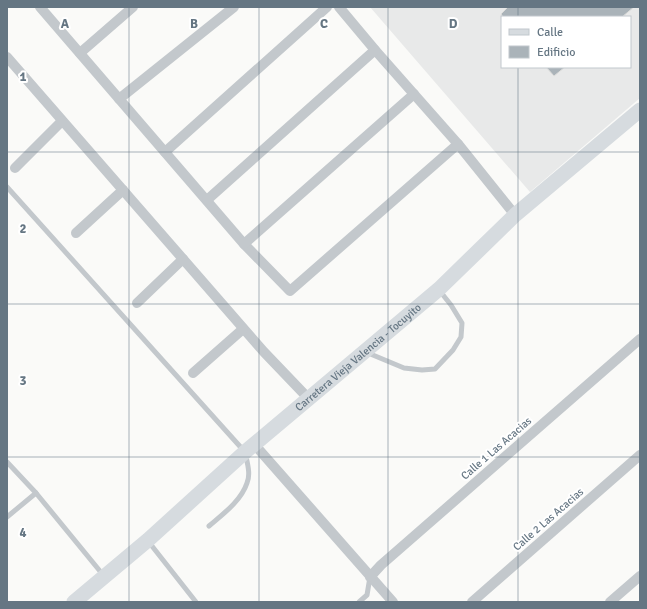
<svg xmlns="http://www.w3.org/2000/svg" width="647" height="609" font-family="Signika,sans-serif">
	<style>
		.built { fill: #e8e9e9; fill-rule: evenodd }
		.building { fill: #aab3b9; stroke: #dcdcda }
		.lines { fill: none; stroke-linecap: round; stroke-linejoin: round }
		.lane { stroke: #c3c8cc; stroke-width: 5 }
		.street { stroke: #c3c8cc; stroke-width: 10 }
		.secondary { stroke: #d6dbdf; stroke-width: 15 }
		.grid { fill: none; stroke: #657683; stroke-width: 1; stroke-opacity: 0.55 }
		.labels { text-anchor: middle; stroke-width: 4; stroke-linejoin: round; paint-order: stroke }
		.street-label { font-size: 11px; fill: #657683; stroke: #fff }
		.grid-label { font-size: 13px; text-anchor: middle; font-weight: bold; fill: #657683; stroke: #fff; stroke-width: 4; stroke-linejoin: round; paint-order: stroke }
	</style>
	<rect width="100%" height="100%" fill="#fafaf8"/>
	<!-- built -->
	<path class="built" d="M370,7H640V98L530,192ZM502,17H630V67H502Z"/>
	<!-- building -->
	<g class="building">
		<polygon points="508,7 634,7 622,17 503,17 501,14"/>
		<polygon points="546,67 565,67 554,76"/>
	</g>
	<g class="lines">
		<!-- lane -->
		<g class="lane">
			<path d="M7,187L245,452C247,462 251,474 247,483C241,501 223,514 209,526"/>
			<polyline points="368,353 404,368 422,370 435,369 453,350 461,337 462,323 451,305 439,290"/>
			<polyline points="7,462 36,493 104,576"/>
			<polyline points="7,517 36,493"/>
			<polyline points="148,541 196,602"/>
			<polyline points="359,602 367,595 370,577"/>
		</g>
		<!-- street -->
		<g class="street">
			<polyline points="40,7 244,244 290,291 458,144"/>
			<polyline points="339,7 375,50 458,144 515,215"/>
			<polyline points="80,53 133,7"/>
			<polyline points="7,57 264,352 308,398"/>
			<polyline points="119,99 234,7"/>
			<polyline points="165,152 327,7"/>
			<polyline points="15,168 62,121"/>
			<polyline points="207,200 375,50"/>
			<polyline points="76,233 123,190"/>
			<polyline points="244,244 414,94"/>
			<polyline points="137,303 183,259"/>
			<polyline points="193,373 243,329"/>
			<polyline points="254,444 393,602"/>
			<polyline points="370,577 381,565 640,339"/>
			<polyline points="472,602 640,455"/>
			<polyline points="610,602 640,576"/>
		</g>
		<!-- secondary -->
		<path class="secondary" id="s1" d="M74,602L148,540L245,452L439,289L515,215L640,110"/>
	</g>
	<!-- grid -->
	<path class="grid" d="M129,7V602M259,7V602M388,7V602M518,7V17M518,67V602M7,152H640M7,304H640M7,457H640"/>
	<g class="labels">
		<!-- street labels -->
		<g class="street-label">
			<text dy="4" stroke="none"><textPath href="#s1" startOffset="375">Carretera Vieja Valencia - Tocuyito</textPath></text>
			<text transform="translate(496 448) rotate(-41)" y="4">Calle 1 Las Acacias</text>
			<text transform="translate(548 519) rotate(-41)" y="4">Calle 2 Las Acacias</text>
		</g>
	</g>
	<g class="grid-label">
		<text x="65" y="28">A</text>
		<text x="194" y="28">B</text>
		<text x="324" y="28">C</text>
		<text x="453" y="28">D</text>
		<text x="23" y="81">1</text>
		<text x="23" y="233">2</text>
		<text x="23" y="385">3</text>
		<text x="23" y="537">4</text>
	</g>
	<!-- border -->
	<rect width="647" height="609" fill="none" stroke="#657683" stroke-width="16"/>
	<!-- legend -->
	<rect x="501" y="16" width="130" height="52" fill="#ffffff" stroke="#c1c8cd"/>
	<rect x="509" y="29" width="20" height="6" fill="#d6dbdf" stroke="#c1c8cd"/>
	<text x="537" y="36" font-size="12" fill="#657683">Calle</text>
	<rect x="509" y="46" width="20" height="12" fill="#aab3b9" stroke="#c1c8cd"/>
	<text x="537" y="56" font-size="12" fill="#657683">Edificio</text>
</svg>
